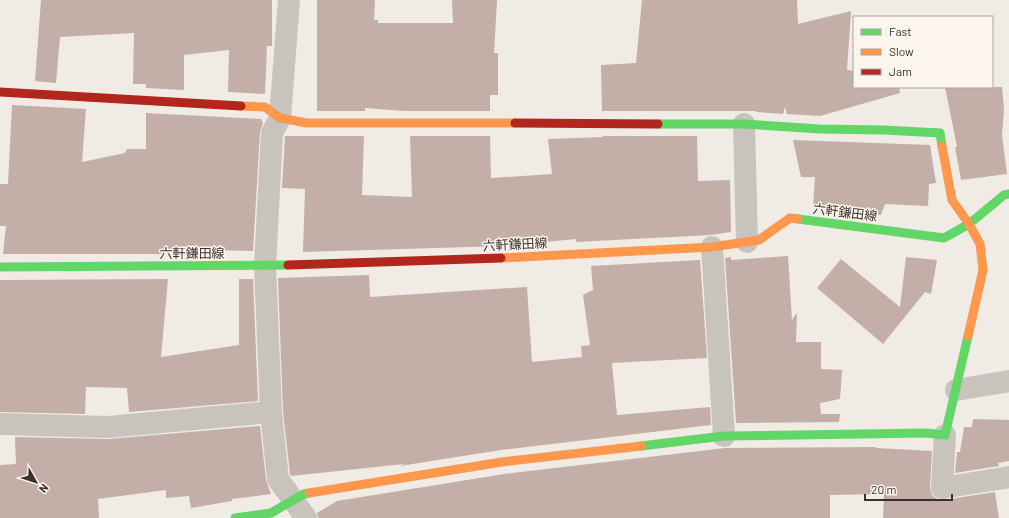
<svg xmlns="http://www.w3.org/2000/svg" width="1009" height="518" font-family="Barlow,'Noto Sans JP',sans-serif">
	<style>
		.building { fill: #c3afa7 }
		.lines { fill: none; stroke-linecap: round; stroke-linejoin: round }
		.street { stroke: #c9c3be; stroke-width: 22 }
		.fast { stroke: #63d668; stroke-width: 9 }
		.slow { stroke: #ff974d; stroke-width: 9 }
		.jam { stroke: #b3261e; stroke-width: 9 }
		.labels { text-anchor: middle; stroke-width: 3; stroke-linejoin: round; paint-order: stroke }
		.street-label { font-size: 13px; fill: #3b302b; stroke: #fbf5ee }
	</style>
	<rect width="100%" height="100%" fill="#f0ebe5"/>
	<!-- building -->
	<g class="building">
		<polygon points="41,0 272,0 272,46 267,46 265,94 228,92 229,50 184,55 184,90 146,88 146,84 133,84 134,33 60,37 56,83 35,81"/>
		<polygon points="317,0 375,0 374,20 378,20 378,23 453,23 452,0 497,0 494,53 498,53 498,95 490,95 490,111 404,111 365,108 365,111 317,111"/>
		<polygon points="642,0 797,0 798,24 851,11 847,70 854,71 854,87 899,87 900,93 820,116 787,114 785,107 783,114 756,112 756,111 602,111 601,65 636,63"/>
		<polygon points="945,87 1002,87 1004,110 1002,135 1007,174 961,180 955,147 957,147"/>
		<polygon points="12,105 86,109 82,162 125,153 127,149 146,149 146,113 261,119 263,123 260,132 253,251 170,249 170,254 3,254 6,226 0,226 0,184 8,184"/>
		<polygon points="285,136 364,136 362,195 412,197 410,136 490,136 491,178 552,174 548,139 603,137 603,136 697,136 698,181 730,180 731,232 711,235 576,242 576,239 502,246 303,252 305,189 282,188"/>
		<polygon points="793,140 930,145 936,183 929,184 928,206 885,204 881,215 813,206 815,177 801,177"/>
		<polygon points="788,256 792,320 797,313 796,342 821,342 821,369 842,370 840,399 820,403 821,414 840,414 839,422 736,423 725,258 731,257 731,260"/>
		<polygon points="906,257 937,260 931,294 925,292 883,344 817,288 841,259 900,307"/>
		<polygon points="700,260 707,358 612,363 617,415 710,407 711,425 501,450 400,466 404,464 291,476 290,474 283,411 278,278 369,275 370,297 527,287 532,362 582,357 581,346 590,345 583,295 593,290 591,266"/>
		<polygon points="168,279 161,357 239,345 239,279 253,279 258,401 129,412 127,388 86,387 85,414 0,412 0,280"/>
		<polygon points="973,419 1009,420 1009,461 998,463 999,466 955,473 957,452 960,452 964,427 972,427"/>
		<polygon points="260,426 266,480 271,494 232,499 232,501 191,508 189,496 166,498 166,490 98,499 99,518 0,518 0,465 16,464 15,437 109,439"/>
		<polygon points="876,447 876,448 932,451 930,487 932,495 937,499 944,500 995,492 999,518 883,518 884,494 830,495 830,518 318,518 317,513 337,501 504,474 725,448"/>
	</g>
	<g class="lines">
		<!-- street -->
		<g class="street">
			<polyline points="289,0 280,118 272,133 265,266 271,412 278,479 306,518"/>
			<polyline points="744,124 747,242"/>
			<polyline points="712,247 724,436"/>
			<polyline points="956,390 1009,381"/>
			<polyline points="0,424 108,427 271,412"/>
			<polyline points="945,435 942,488 1009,477"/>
		</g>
		<!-- fast -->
		<g class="fast">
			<polyline points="658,124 744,124 820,129 884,130 940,133 942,146"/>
			<polyline points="798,219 944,238 969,224 1004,195 1009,194"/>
			<polyline points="0,267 288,265"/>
			<polyline points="641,446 724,436 926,433 945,435 968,336"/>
			<polyline points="235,518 271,513 304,494 309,493"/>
		</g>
		<!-- slow -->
		<g class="slow">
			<polyline points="241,106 265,107 280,118 307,123 515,123"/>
			<polyline points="942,146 952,200 969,224 980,244 983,270 968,336"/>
			<polyline points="501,258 712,247 759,240 790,218 798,219"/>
			<polyline points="309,493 502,462 641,446"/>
		</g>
		<!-- jam -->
		<g class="jam">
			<polyline points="0,92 241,106"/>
			<polyline points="515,123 658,124"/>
			<polyline points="288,265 501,258"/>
		</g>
	</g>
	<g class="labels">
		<!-- street labels -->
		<g class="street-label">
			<text transform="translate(845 212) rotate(7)" y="5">六軒鎌田線</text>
			<text transform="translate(515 244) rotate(-3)" y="5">六軒鎌田線</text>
			<text x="192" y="258">六軒鎌田線</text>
		</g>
	</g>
	<!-- legend -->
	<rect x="853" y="16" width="140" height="72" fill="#fbf5ee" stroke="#aea6a0"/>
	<rect x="861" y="29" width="20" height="6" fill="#63d668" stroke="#aea6a0"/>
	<text x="889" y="36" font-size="12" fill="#3b302b">Fast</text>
	<rect x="861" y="49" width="20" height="6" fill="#ff974d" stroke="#aea6a0"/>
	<text x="889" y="56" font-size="12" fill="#3b302b">Slow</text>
	<rect x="861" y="69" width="20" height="6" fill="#b3261e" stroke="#aea6a0"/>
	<text x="889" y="76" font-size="12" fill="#3b302b">Jam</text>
	<!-- north arrow -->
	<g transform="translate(36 482) rotate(129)" stroke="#fbf5ee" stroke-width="3" paint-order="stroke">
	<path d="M0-3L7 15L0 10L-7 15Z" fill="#3b302b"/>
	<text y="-6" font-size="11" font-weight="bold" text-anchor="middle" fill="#3b302b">N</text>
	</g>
	<!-- scale -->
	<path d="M865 494v6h87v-6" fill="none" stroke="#3b302b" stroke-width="2"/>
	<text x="871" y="494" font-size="12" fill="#3b302b" stroke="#fbf5ee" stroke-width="3" paint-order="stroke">20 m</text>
</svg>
